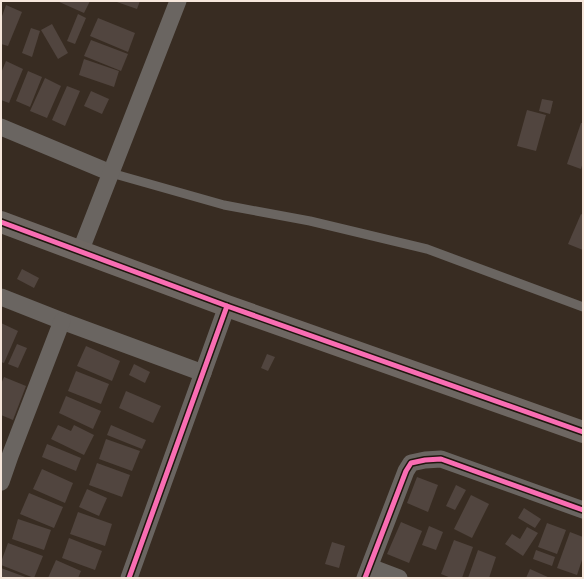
<svg xmlns="http://www.w3.org/2000/svg" width="584" height="579" font-family="'Alegreya Sans',sans-serif">
	<style>
		.building { fill: #51453f }
		.lines { fill: none; stroke-linecap: round; stroke-linejoin: round }
		.lane { stroke: #6a6561; stroke-width: 9 }
		.street { stroke: #6a6561; stroke-width: 17 }
		.secondary { stroke: #6e6762; stroke-width: 22 }
		.cycleway-casing { stroke: #20160e; stroke-width: 8 }
		.cycleway { stroke: #f96db3; stroke-width: 5 }
	</style>
	<rect width="100%" height="100%" fill="#382c22"/>
	<!-- building -->
	<g class="building">
		<polygon points="57,1 90,1 84,13"/>
		<polygon points="114,1 140,1 137,9"/>
		<polygon points="6,5 22,12 8,46 1,44 1,19"/>
		<polygon points="78,14 86,18 75,44 67,41"/>
		<polygon points="98,18 135,33 128,52 90,36"/>
		<polygon points="52,24 68,53 58,59 41,30"/>
		<polygon points="31,28 40,31 32,57 22,53"/>
		<polygon points="91,40 128,54 121,71 84,56"/>
		<polygon points="84,59 119,71 114,87 79,75"/>
		<polygon points="6,61 23,69 9,103 1,100 1,73"/>
		<polygon points="28,71 42,77 30,107 16,101"/>
		<polygon points="45,78 61,86 47,118 30,111"/>
		<polygon points="67,86 80,91 65,126 52,120"/>
		<polygon points="91,91 109,99 102,114 84,106"/>
		<polygon points="542,99 553,101 550,114 539,111"/>
		<polygon points="527,110 546,115 536,151 517,146"/>
		<polygon points="581,123 583,123 583,162 581,169 567,164"/>
		<polygon points="581,214 583,215 583,250 568,244"/>
		<polygon points="22,269 39,278 34,288 17,279"/>
		<polygon points="1,323 18,331 4,363 1,362"/>
		<polygon points="17,344 27,348 18,368 8,364"/>
		<polygon points="86,346 120,361 112,381 77,366"/>
		<polygon points="267,354 275,357 268,371 261,368"/>
		<polygon points="134,364 150,372 145,383 129,375"/>
		<polygon points="76,371 109,384 101,404 68,391"/>
		<polygon points="4,377 26,386 13,420 1,415 1,384"/>
		<polygon points="126,391 161,406 153,423 119,408"/>
		<polygon points="66,396 101,411 93,429 59,413"/>
		<polygon points="58,425 71,431 74,425 94,435 84,455 51,439"/>
		<polygon points="111,425 146,440 142,449 107,435"/>
		<polygon points="106,439 140,451 132,471 99,459"/>
		<polygon points="47,444 81,458 76,471 42,457"/>
		<polygon points="97,463 130,475 122,497 89,485"/>
		<polygon points="42,469 73,483 65,503 33,489"/>
		<polygon points="417,477 438,485 428,512 407,503"/>
		<polygon points="456,485 466,490 455,510 446,506"/>
		<polygon points="87,489 107,498 99,516 79,507"/>
		<polygon points="29,493 63,507 54,528 20,514"/>
		<polygon points="471,495 489,504 472,538 454,529"/>
		<polygon points="524,508 541,519 535,528 518,518"/>
		<polygon points="78,512 112,524 105,546 70,534"/>
		<polygon points="18,519 51,530 44,550 12,539"/>
		<polygon points="401,522 422,531 409,563 387,554"/>
		<polygon points="547,523 566,530 557,554 538,547"/>
		<polygon points="429,526 443,532 436,550 422,545"/>
		<polygon points="527,527 538,533 523,556 505,544 512,534 520,539"/>
		<polygon points="570,532 583,537 583,557 577,575 557,568"/>
		<polygon points="69,538 102,551 95,570 62,558"/>
		<polygon points="454,540 473,547 462,578 451,578 441,574"/>
		<polygon points="332,542 345,546 339,568 325,564"/>
		<polygon points="8,543 43,556 34,578 1,565 1,562"/>
		<polygon points="478,550 496,557 489,578 468,578"/>
		<polygon points="536,550 555,557 552,566 533,559"/>
		<polygon points="56,560 81,571 78,578 48,578"/>
		<polygon points="1,568 28,578 1,578"/>
		<polygon points="530,569 550,578 526,578"/>
	</g>
	<g class="lines">
		<!-- lane -->
		<polyline class="lane" points="111,173 224,205 310,221 427,249 583,307"/>
		<!-- street -->
		<g class="street">
			<polyline points="1,127 111,173"/>
			<polyline points="80,252 178,1"/>
			<polyline points="1,297 62,321 203,373"/>
			<polyline points="1,482 10,456 62,321"/>
			<polyline points="370,567 399,578"/>
			<polyline points="129,578 227,306"/>
			<polyline points="365,578 406,471 411,463 425,460 441,459 583,510"/>
		</g>
		<!-- secondary -->
		<polyline class="secondary" points="1,222 227,306 583,432"/>
		<!-- cycleway casing -->
		<g class="cycleway-casing">
			<g id="cycleway">
				<polyline points="1,222 227,306 583,432"/>
				<polyline points="129,578 227,306"/>
				<polyline points="365,578 406,471 411,463 425,460 441,459 583,510"/>
			</g>
		</g>
		<!-- cycleway -->
		<use href="#cycleway" class="cycleway"/>
	</g>
	<!-- border -->
	<rect width="584" height="579" fill="none" stroke="#f6e7dc" stroke-width="4"/>
</svg>
